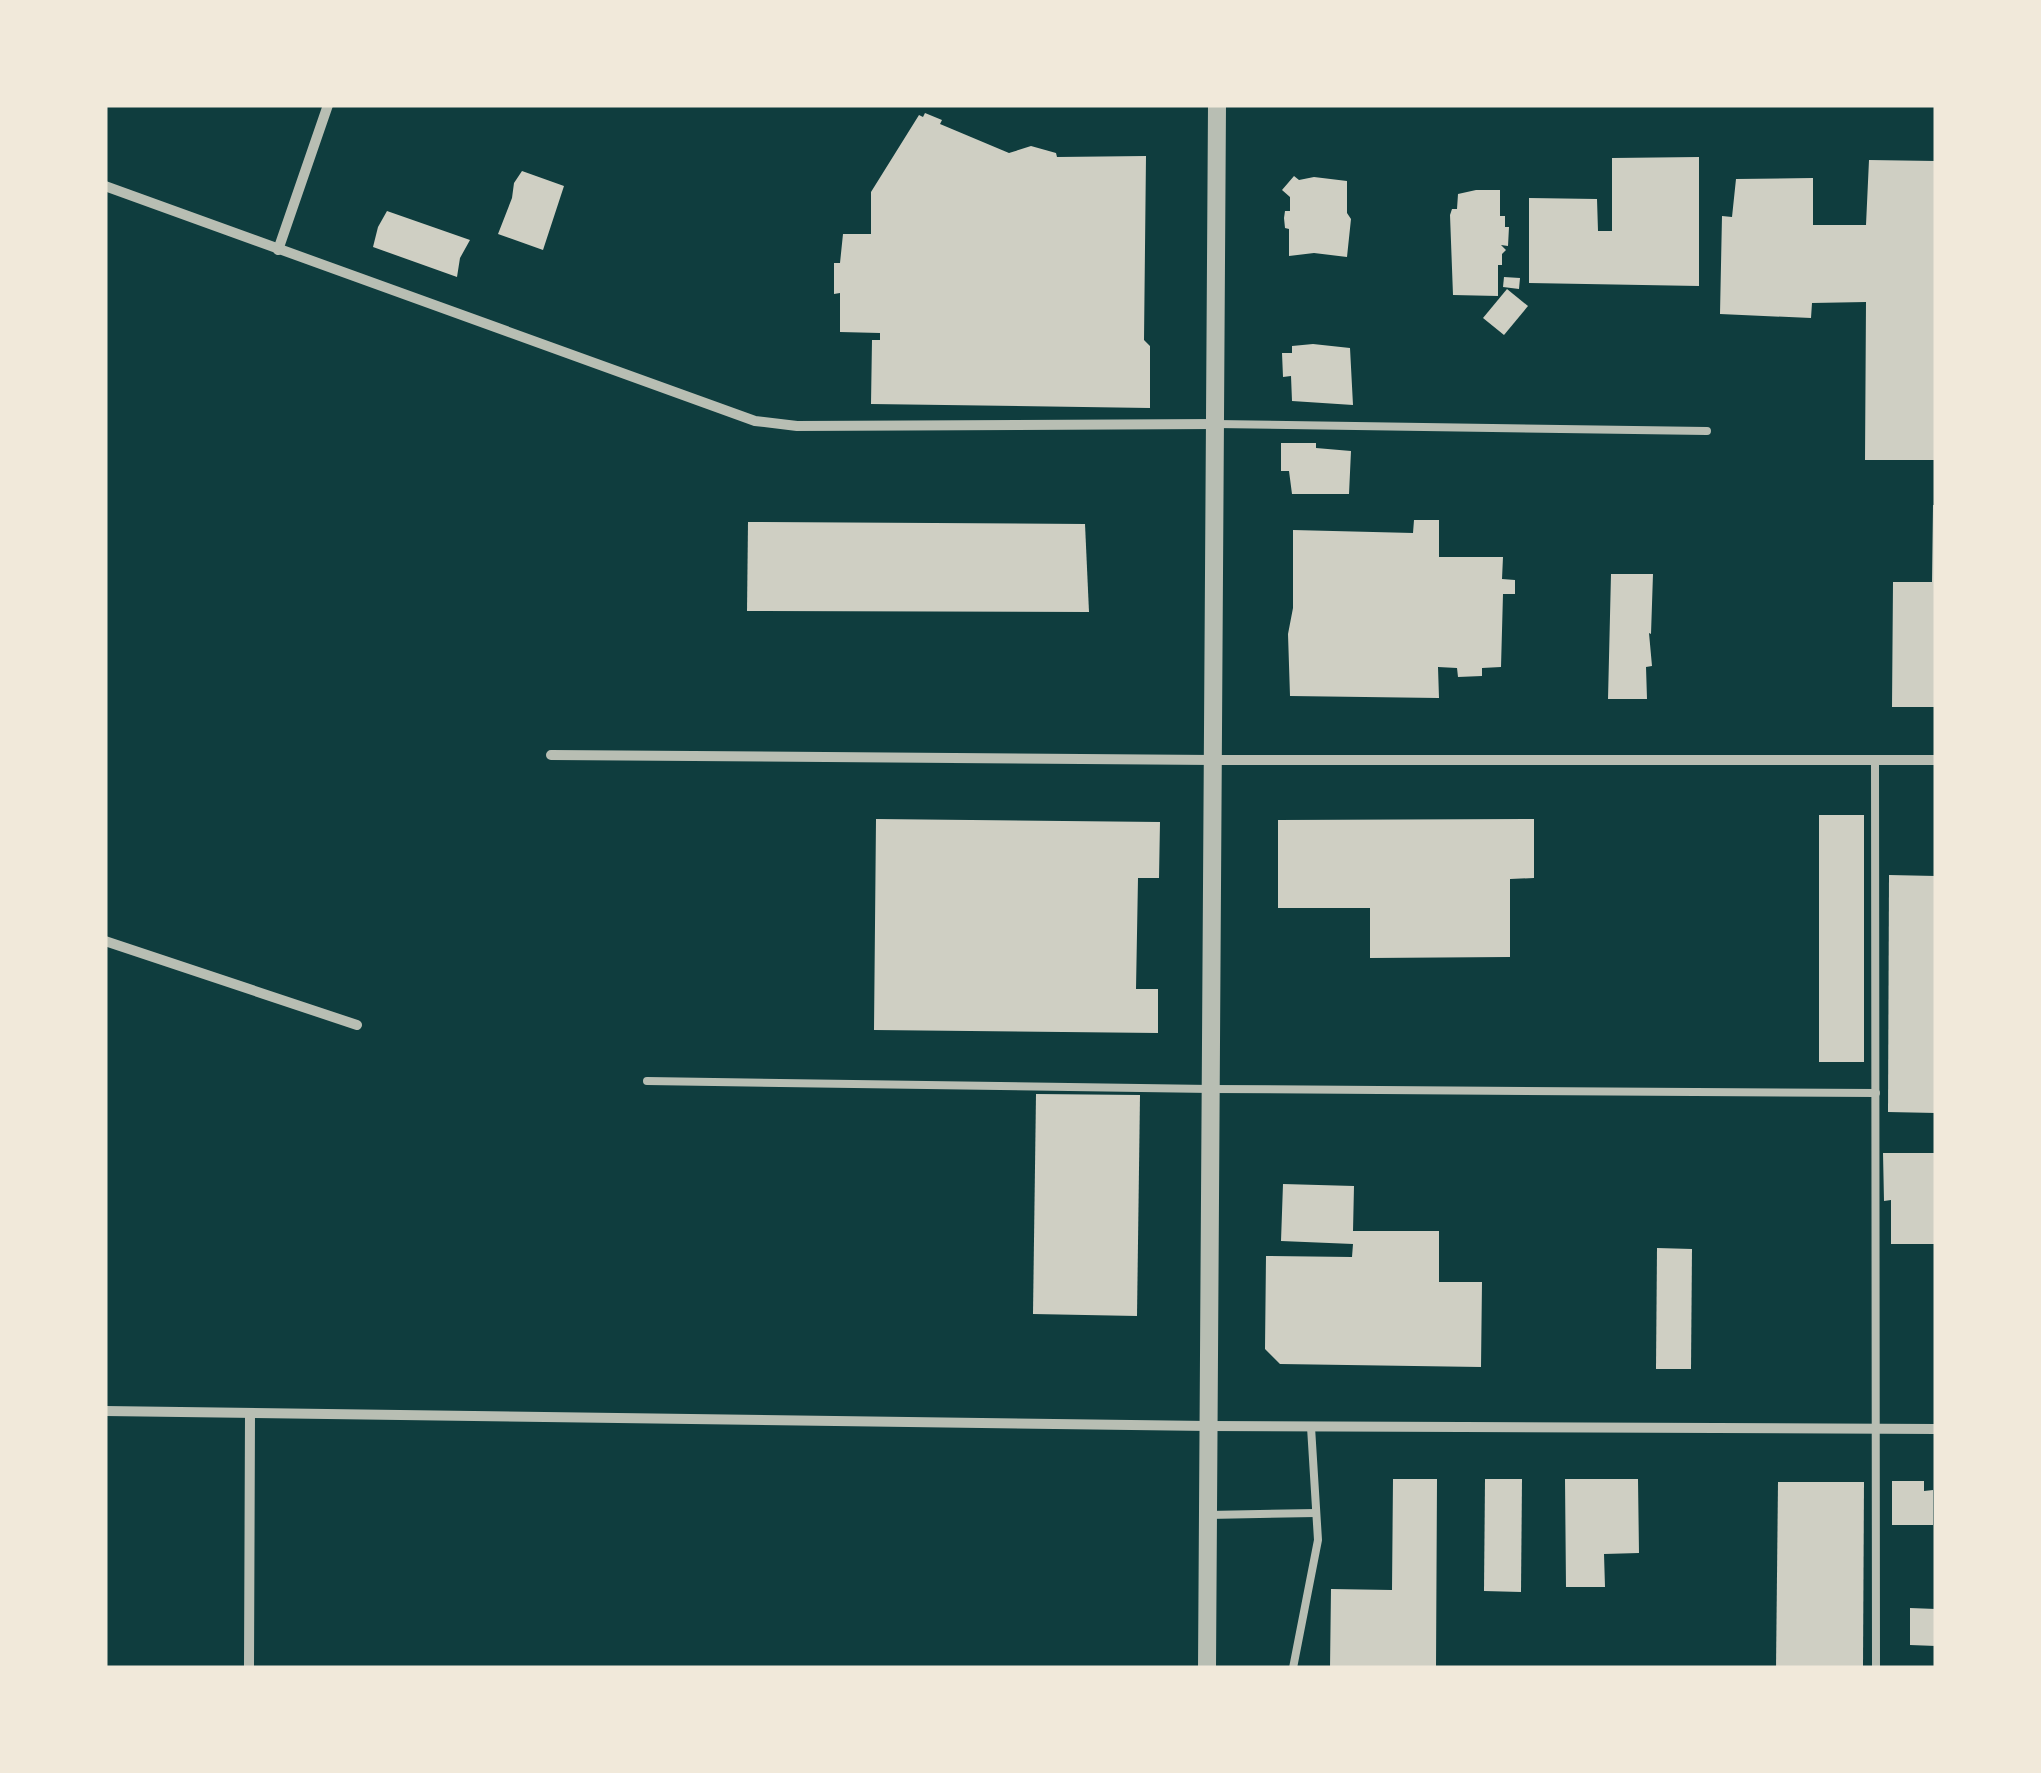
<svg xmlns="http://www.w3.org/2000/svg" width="2041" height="1773" font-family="'Fira Sans',sans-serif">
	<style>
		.building { fill: #cfcfc3 }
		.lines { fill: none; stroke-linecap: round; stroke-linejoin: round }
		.service { stroke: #b8beb3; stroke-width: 8 }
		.minor { stroke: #b8beb3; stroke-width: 10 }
		.tertiary { stroke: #b8beb3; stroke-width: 18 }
	</style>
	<rect width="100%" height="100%" fill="#0f3d3e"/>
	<!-- building -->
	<g class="building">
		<polygon points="925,113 942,120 940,124 1009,153 1031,146 1056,153 1057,157 1146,156 1144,340 1150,346 1150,408 871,404 872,340 880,340 880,333 840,332 840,293 834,294 834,263 840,263 843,234 871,234 871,192 919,115 923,117"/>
		<polygon points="1699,157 1699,286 1529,283 1529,198 1597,199 1598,231 1612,231 1612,158"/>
		<polygon points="1869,160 1936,161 1936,460 1865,460 1866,302 1812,303 1811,318 1720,314 1722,216 1732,217 1736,179 1813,178 1813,225 1866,225"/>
		<polygon points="522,171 564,186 543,250 498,234 512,198 514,183"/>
		<polygon points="1294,176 1299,180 1314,177 1347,181 1347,213 1351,219 1347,257 1314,253 1289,256 1289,229 1285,228 1284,218 1285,211 1290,211 1290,197 1282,190"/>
		<polygon points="1476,190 1500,190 1500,216 1505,216 1505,227 1509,227 1508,246 1501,245 1506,250 1502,254 1502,265 1498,265 1498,296 1453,295 1450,215 1452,209 1457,209 1458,194"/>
		<polygon points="387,211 470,240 460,258 457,277 373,247 378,227"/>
		<polygon points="1504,277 1520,278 1519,289 1503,287"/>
		<polygon points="1507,289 1528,306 1504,335 1483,318"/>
		<polygon points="1313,344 1350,348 1353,405 1292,401 1291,376 1283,377 1282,353 1292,353 1292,346"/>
		<polygon points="1281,443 1316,443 1316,448 1351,451 1349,494 1292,494 1289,471 1281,471"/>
		<polygon points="1933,505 1936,505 1936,707 1892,707 1893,582 1932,582"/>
		<polygon points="1414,520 1439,520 1439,557 1503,557 1502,579 1515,580 1515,594 1503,594 1501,667 1482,668 1482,676 1458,677 1457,668 1438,667 1439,698 1290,696 1288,634 1293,608 1293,530 1413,533"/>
		<polygon points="748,522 1085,524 1089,612 747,611"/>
		<polygon points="1611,574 1653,574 1651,634 1649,633 1652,666 1646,667 1647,699 1608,699"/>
		<rect x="1819" y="815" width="45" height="247"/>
		<polygon points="876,819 1160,822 1159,878 1138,878 1136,989 1158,989 1158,1033 874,1030"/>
		<polygon points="1534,819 1534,878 1510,879 1510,957 1370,958 1370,908 1278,908 1278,820"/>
		<polygon points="1889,875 1936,876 1936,1113 1888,1112"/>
		<polygon points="1036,1094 1140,1095 1137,1316 1033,1314"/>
		<polygon points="1883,1153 1936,1153 1936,1244 1891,1244 1891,1200 1884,1201"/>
		<polygon points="1283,1184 1354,1186 1353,1231 1439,1231 1439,1282 1482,1282 1481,1367 1280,1364 1265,1349 1266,1256 1352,1257 1353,1244 1281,1241"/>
		<polygon points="1657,1248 1692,1249 1691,1369 1656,1369"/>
		<polygon points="1393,1479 1437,1479 1436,1668 1330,1668 1331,1589 1392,1590"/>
		<polygon points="1485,1479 1522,1479 1521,1592 1484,1591"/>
		<polygon points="1565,1479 1638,1479 1639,1553 1604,1554 1605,1587 1566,1587"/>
		<polygon points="1892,1481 1924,1481 1924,1491 1933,1490 1933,1525 1892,1525"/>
		<polygon points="1778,1482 1864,1482 1863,1667 1776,1668"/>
		<polygon points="1910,1608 1936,1609 1936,1646 1910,1645"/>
	</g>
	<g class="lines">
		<!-- service -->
		<g class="service">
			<polyline points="1215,424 1707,431"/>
			<polyline points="1875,760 1876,1668"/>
			<polyline points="647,1081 1211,1089 1876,1093"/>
			<polyline points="1208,1515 1316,1513"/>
			<polyline points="1293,1668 1318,1540 1311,1427"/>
		</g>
		<!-- minor -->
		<g class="minor">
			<polyline points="105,186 755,421 797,426 1215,424"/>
			<polyline points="278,250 328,105"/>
			<polyline points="551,755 1213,760 1936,760"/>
			<polyline points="105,941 357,1025"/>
			<polyline points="105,1411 1208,1426 1936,1429"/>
			<polyline points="249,1668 250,1414"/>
		</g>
		<!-- tertiary -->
		<polyline class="tertiary" points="1207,1668 1217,105"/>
	</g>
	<!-- border -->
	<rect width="2041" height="1773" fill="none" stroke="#f1e9da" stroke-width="215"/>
</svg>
